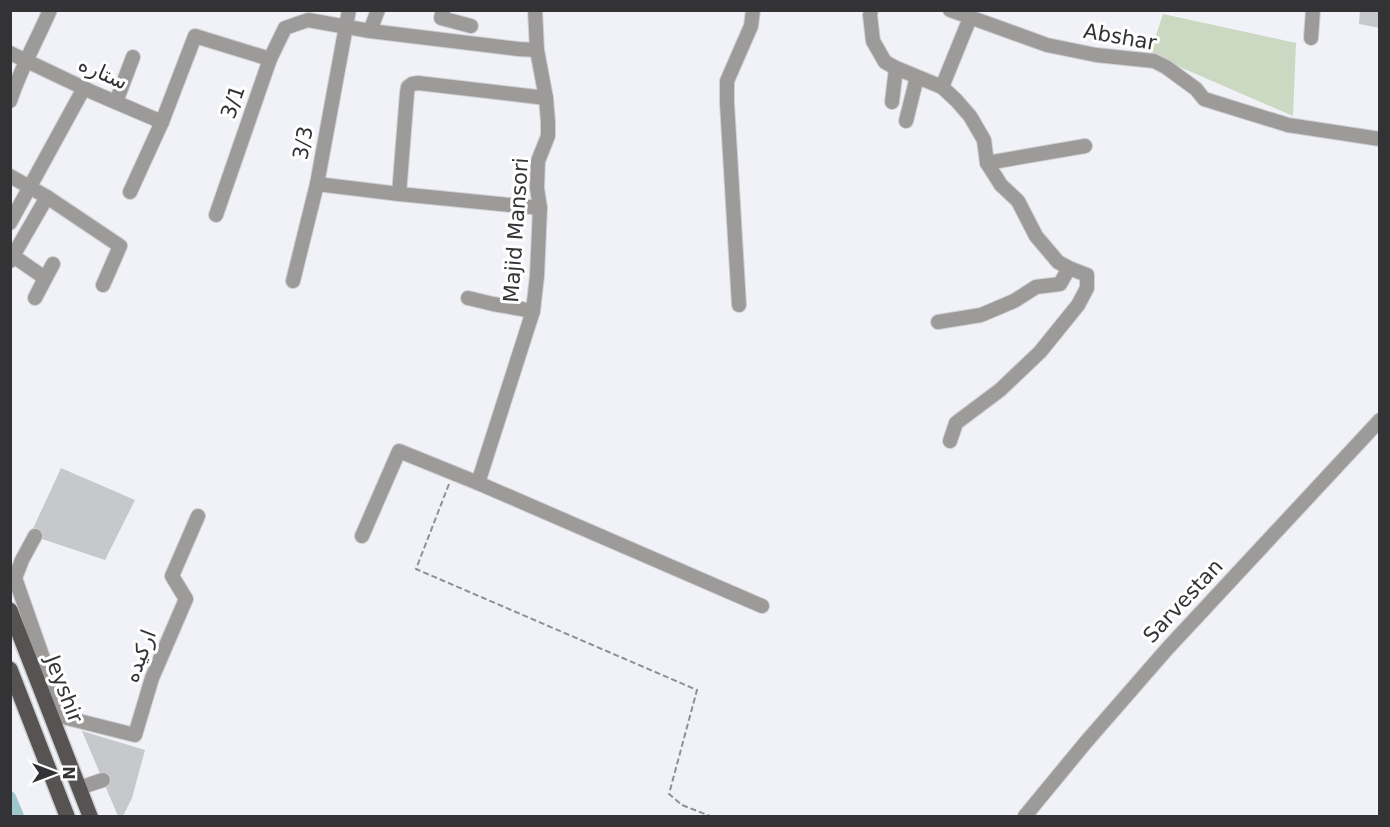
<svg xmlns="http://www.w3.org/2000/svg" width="1390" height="827" font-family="'DejaVu Sans','Noto Sans Arabic',sans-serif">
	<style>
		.green { fill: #cbd8c2 }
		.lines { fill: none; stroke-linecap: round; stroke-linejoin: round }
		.canal { stroke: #9fc8cd; stroke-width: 12 }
		.building { fill: #c7c8cc }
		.minor-casing { stroke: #cfd0d4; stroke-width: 16 }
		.major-casing { stroke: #cfd0d4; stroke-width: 18 }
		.path { stroke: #8f9093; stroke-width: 2; stroke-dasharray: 6 3; stroke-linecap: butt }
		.minor { stroke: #9d9a9a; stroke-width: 14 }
		.major { stroke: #575353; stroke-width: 15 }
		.labels { text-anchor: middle; stroke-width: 6; stroke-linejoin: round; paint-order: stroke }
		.street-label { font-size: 21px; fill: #333335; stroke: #fff }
	</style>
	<rect width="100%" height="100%" fill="#f1f2f7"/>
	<!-- green -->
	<polygon class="green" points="1163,14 1296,43 1293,116 1150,54"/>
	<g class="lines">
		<!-- canal -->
		<polyline class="canal" points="10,797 18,816"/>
	</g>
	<!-- building -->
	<g class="building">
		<polygon points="1360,10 1380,10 1380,28 1359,24"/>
		<polygon points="61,468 135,500 105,560 30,535"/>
		<polygon points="82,731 145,750 132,798 123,816 118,816"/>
	</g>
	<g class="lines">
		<!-- minor casing -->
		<g class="minor-casing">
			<g id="minor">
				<polyline points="443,10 441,18 471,26"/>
				<polyline points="871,10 870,15 873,41 885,62 896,68 942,87 956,100 970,116 984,140 987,163 1001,185 1018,201 1036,236 1058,262 1069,268 1087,275 1087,288 1078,305 1040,352 1000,390 956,423 950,441"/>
				<polyline points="950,10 1047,45 1096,55 1154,61 1166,67 1196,89 1204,99 1288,125 1380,139"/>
				<polyline points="370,31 378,10"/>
				<polyline points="1311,38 1313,10"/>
				<polyline points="10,53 92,92 162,122"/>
				<polyline points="942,87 970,18"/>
				<path d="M10,101C20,70 37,40 50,10"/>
				<polyline points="116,102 133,57"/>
				<polyline points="892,102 896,68"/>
				<polyline points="906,121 917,77"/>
				<polyline points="987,163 1085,146"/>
				<polyline points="10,176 47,197 120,246 103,285"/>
				<polyline points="317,184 399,194 540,208"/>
				<polyline points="130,192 162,122 195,36 270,59"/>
				<polyline points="399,194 407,93 408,87 412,84 418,83 546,98"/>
				<polyline points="216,215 270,59 285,28 308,20 370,31 518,49 537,50"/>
				<polyline points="10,223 84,88"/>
				<polyline points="13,256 45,278 35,298 53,264"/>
				<polyline points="10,261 47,197"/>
				<polyline points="293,281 317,184 349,10"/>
				<polyline points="468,298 493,304 533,311"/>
				<polyline points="739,305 727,103 727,81 751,26 753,10"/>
				<polyline points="938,322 981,315 1014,301 1036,287 1060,284 1069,268"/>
				<polyline points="478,483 533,311 537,276 540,208 537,188 538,161 548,136 548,122 546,98 537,50 535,10"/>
				<polyline points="35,536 22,560 15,578 50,678 55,705 51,714 135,735 152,678 186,599 172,576 198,516"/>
				<polyline points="362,536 399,451 478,483 762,606"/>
				<polyline points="79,788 103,780"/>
				<polyline points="1025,816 1086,742 1167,649 1380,420"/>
			</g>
		</g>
		<!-- major casing -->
		<g class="major-casing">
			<g id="major">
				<polyline points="10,610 90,816"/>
				<polyline points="10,669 67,816"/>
			</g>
		</g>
		<!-- path -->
		<polyline class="path" points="449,484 416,569 697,690 669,794 682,805 710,816"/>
		<!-- minor -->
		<use href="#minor" class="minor"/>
		<!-- major -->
		<use href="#major" class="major"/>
	</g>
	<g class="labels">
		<!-- street labels -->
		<g class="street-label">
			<text transform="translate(1120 37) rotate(10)" y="7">Abshar</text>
			<text transform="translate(103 73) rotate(24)" y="7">ستاره</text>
			<text transform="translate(233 102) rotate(-71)" y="7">3/1</text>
			<text transform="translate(303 143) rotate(-80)" y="7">3/3</text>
			<text transform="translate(516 230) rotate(-86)" y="7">Majid Mansori</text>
			<text transform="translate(1183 601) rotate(-47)" y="7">Sarvestan</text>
			<text transform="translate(140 656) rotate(-69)" y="7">ارکیده</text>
			<text transform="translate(64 689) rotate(69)" y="7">Jeyshir</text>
		</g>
	</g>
	<!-- border -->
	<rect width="1390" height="827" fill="none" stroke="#333335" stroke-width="24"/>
	<!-- north arrow -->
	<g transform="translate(54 773) rotate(90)" stroke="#ffffff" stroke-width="4.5" paint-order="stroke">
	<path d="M0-4.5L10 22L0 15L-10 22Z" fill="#333335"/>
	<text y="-9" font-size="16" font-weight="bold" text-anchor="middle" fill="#333335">N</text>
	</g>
</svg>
